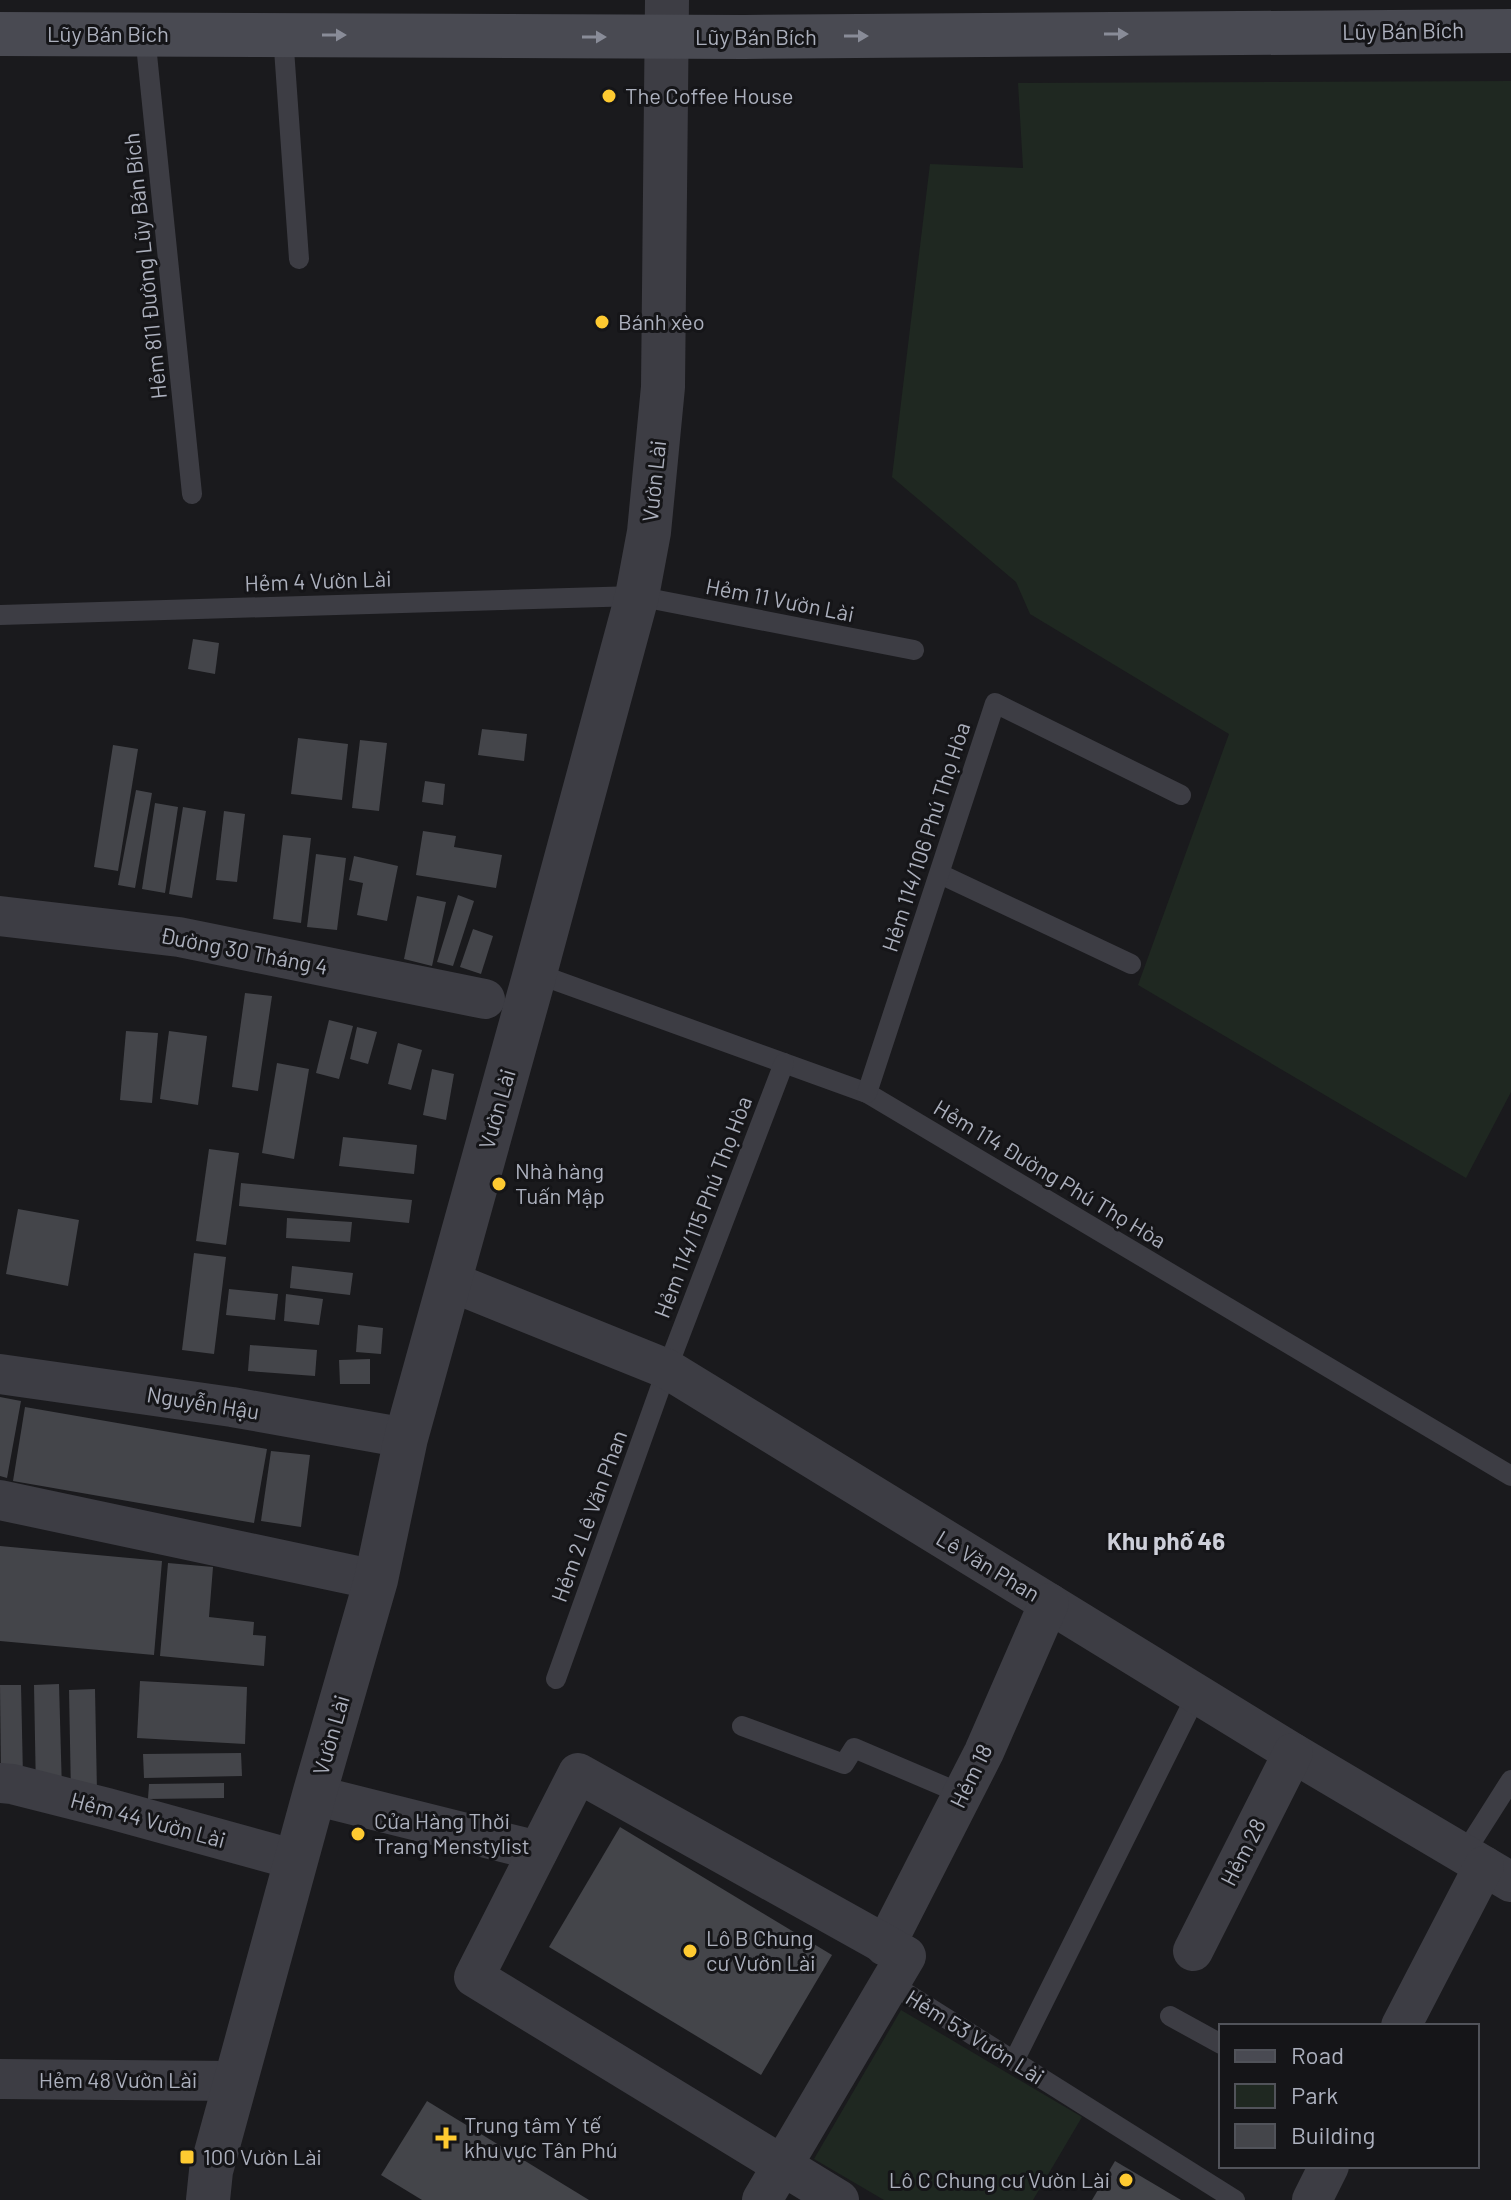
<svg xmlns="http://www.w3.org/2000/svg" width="1511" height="2200" font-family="Barlow,sans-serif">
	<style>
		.green { fill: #1f2821 }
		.building { fill: #44454a }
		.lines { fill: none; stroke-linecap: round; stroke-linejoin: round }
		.service { stroke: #3d3d44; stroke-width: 20 }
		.minor { stroke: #3d3d44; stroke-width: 40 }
		.tertiary { stroke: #3d3d44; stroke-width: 44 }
		.secondary { stroke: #494a52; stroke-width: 44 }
		.oneway { fill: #898c98 }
		.poi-dot { fill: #feca31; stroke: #151518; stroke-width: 3 }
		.labels { text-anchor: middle; stroke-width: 6; stroke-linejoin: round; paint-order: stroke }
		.street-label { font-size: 22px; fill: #acb0bd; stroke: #151518 }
		.poi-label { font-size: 22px; fill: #acb0bd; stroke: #151518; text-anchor: start }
		.neighbourhood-label { font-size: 24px; font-weight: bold; fill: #cdcfd9; stroke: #151518 }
	</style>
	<rect width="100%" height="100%" fill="#1a1a1d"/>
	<!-- green -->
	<g class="green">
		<polygon points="1511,81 1511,1092 1466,1178 1138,985 1229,734 1030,614 1016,582 892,477 930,164 1023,168 1018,83"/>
		<polygon points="901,2010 1082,2117 1033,2200 884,2200 814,2159"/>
	</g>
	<!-- building -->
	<g class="building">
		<polygon points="193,639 219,643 215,674 188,669"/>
		<polygon points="482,729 527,734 524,761 478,755"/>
		<polygon points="298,738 348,744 342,800 291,794"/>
		<polygon points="360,740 387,743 379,811 352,808"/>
		<polygon points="113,745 138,749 118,871 94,867"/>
		<polygon points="425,781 445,784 443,805 422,802"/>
		<polygon points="136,790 152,793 135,888 118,885"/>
		<polygon points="155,803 178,807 165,893 142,889"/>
		<polygon points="183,807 206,811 192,898 169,894"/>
		<polygon points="224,811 245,814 237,882 216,880"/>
		<polygon points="423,831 456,836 454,847 502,855 496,888 416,875"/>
		<polygon points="283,835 311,838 301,923 273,919"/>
		<polygon points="316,854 346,858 337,930 307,927"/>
		<polygon points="354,856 398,866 387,921 357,915 363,883 349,880"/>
		<polygon points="458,895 474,901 453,966 437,962"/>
		<polygon points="417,896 446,902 432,966 404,959"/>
		<polygon points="473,929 493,936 481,974 460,967"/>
		<polygon points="245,993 272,996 258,1091 232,1087"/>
		<polygon points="329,1020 353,1026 339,1079 316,1073"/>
		<polygon points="357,1027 377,1032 368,1064 350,1059"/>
		<polygon points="126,1031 158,1033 152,1103 120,1100"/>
		<polygon points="169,1031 207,1036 198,1105 160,1099"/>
		<polygon points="398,1043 422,1050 411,1090 388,1084"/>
		<polygon points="277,1063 309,1069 294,1159 262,1153"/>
		<polygon points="432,1069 454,1074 446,1120 423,1115"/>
		<polygon points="343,1137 417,1145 414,1174 339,1166"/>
		<polygon points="209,1149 239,1153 226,1245 196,1241"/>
		<polygon points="241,1183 412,1200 409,1223 239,1206"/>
		<polygon points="18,1209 79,1220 68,1286 6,1274"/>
		<polygon points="287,1218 352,1222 350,1242 286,1238"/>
		<polygon points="194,1253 226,1257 214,1354 182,1350"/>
		<polygon points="292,1266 353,1273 350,1295 290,1288"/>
		<polygon points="229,1289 278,1294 275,1320 226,1315"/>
		<polygon points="286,1294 323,1299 319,1325 284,1321"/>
		<polygon points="358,1325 383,1328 381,1354 356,1352"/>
		<polygon points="250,1345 317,1350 315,1376 248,1371"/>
		<polygon points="370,1359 370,1384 340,1384 339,1360"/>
		<polygon points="0,1397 21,1401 7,1478 0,1476"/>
		<polygon points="25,1407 267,1449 254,1523 13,1481"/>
		<polygon points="271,1451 310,1455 301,1527 261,1521"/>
		<polygon points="0,1546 162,1561 154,1655 0,1641"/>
		<polygon points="168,1563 213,1567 209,1617 254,1622 253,1635 266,1636 264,1666 160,1656"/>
		<polygon points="140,1681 247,1687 245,1744 137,1738"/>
		<polygon points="59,1684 62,1791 36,1791 34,1685"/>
		<polygon points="0,1685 21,1685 23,1777 1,1777"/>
		<polygon points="95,1689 97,1793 71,1794 69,1690"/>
		<polygon points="241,1753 242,1776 144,1778 143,1754"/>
		<polygon points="224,1783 224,1798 148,1799 149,1784"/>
		<polygon points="620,1827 832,1955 761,2075 549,1947"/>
		<polygon points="427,2101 589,2200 422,2200 381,2175"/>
		<polygon points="1115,2161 1181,2200 1092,2200"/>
	</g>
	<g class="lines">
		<!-- service -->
		<g class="service">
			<polyline points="145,35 192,494"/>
			<polyline points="283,35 299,259"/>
			<polyline points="0,615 637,596 914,650"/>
			<polyline points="940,874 1131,964"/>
			<polyline points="535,973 867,1093 1511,1476"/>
			<polyline points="867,1093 995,703 1181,795"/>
			<polyline points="556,1679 667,1369 784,1063"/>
			<polyline points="742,1726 844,1764 854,1748 962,1794"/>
			<polyline points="1464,1854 1511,1780"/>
			<polyline points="890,1983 1235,2200"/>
			<polyline points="1170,2016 1221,2044"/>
			<polyline points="1014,2061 1197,1694"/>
		</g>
		<!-- minor -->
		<g class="minor">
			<polyline points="0,916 179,937 485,999"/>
			<polyline points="449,1281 667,1369 1293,1753 1511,1882"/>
			<polyline points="0,1374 232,1407 406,1438"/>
			<polyline points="0,1500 376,1580"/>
			<polyline points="0,1783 12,1784 107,1808 296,1860"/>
			<polyline points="314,1795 538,1851"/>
			<polyline points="885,1946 984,1752 1049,1603"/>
			<polyline points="1193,1951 1293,1753"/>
			<polyline points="1401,2026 1484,1866"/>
			<polyline points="0,2079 236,2081"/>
			<polyline points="762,2200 890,1983 906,1956 578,1773 474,1977 839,2200"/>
			<polyline points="1312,2200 1329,2166"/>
		</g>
		<!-- tertiary -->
		<polyline class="tertiary" points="208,2200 211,2171 314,1795 376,1580 406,1438 535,973 637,596 649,532 663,387 667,0"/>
		<!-- secondary -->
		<polyline class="secondary" points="0,34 744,37 1511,31"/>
	</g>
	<!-- one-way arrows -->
	<defs><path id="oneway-solid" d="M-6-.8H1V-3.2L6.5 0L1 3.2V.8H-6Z" transform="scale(2)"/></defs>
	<g class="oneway">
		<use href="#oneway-solid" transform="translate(1116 34)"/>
		<use href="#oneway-solid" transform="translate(334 35)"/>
		<use href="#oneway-solid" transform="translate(856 36)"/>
		<use href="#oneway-solid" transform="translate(594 37)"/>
	</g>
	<!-- markers -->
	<g class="poi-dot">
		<circle cx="609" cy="96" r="8"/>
		<circle cx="602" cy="322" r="8"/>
		<circle cx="499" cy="1184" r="8"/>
		<circle cx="358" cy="1834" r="8"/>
		<circle cx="690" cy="1951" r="8"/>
		<path d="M442 2126h8v8h8v8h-8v8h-8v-8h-8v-8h8z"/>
		<rect x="179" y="2149" width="16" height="16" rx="4"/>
		<circle cx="1126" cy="2180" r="8"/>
	</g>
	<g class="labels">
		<!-- street labels -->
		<g class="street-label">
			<text transform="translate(1403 31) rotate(-1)" y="8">Lũy Bán Bích</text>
			<text x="108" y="42">Lũy Bán Bích</text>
			<text x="756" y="45">Lũy Bán Bích</text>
			<text transform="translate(145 266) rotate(-96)" y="8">Hẻm 811 Đường Lũy Bán Bích</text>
			<text transform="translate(654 481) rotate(-84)" y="8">Vườn Lài</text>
			<text transform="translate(318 581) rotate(-2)" y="8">Hẻm 4 Vườn Lài</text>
			<text transform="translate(780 600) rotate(11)" y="8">Hẻm 11 Vườn Lài</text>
			<text transform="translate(926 837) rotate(-72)" y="8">Hẻm 114/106 Phú Thọ Hòa</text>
			<text transform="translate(244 951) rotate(11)" y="8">Đường 30 Tháng 4</text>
			<text transform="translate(497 1109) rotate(-74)" y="8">Vườn Lài</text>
			<text transform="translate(1050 1174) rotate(31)" y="8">Hẻm 114 Đường Phú Thọ Hòa</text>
			<text transform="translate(703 1207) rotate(-69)" y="8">Hẻm 114/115 Phú Thọ Hòa</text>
			<text transform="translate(203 1403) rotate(9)" y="8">Nguyễn Hậu</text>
			<text transform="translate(589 1516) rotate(-70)" y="8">Hẻm 2 Lê Văn Phan</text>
			<text transform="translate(988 1566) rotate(31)" y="8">Lê Văn Phan</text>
			<text transform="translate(331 1735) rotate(-74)" y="8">Vườn Lài</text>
			<text transform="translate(971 1776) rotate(-64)" y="8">Hẻm 18</text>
			<text transform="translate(148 1820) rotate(15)" y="8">Hẻm 44 Vườn Lài</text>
			<text transform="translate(1243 1852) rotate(-63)" y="8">Hẻm 28</text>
			<text transform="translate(975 2037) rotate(32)" y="8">Hẻm 53 Vườn Lài</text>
			<text x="118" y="2088">Hẻm 48 Vườn Lài</text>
		</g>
		<!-- poi labels -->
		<g class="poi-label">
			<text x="625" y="104">The Coffee House</text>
			<text x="618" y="330">Bánh xèo</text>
			<text x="515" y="1179">Nhà hàng<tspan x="515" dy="25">Tuấn Mập</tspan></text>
			<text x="374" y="1829">Cửa Hàng Thời<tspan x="374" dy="25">Trang Menstylist</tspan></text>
			<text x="706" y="1946">Lô B Chung<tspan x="706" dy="25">cư Vườn Lài</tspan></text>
			<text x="464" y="2133">Trung tâm Y tế<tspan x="464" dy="25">khu vực Tân Phú</tspan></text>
			<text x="203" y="2165">100 Vườn Lài</text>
			<text x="1110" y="2188" text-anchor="end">Lô C Chung cư Vườn Lài</text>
		</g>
		<!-- neighbourhood labels -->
		<g class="neighbourhood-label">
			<text x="1166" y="1550">Khu phố 46</text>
		</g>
	</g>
	<!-- legend -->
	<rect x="1219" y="2024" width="260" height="144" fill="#151518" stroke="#51535a" stroke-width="2"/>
	<rect x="1235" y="2050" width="40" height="12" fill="#494a52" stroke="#51535a" stroke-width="2"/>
	<text x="1291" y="2064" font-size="24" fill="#acb0bd">Road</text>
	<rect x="1235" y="2084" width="40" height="24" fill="#1f2821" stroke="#51535a" stroke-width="2"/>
	<text x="1291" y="2104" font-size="24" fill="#acb0bd">Park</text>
	<rect x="1235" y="2124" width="40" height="24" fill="#44454a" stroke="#51535a" stroke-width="2"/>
	<text x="1291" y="2144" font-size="24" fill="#acb0bd">Building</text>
</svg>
